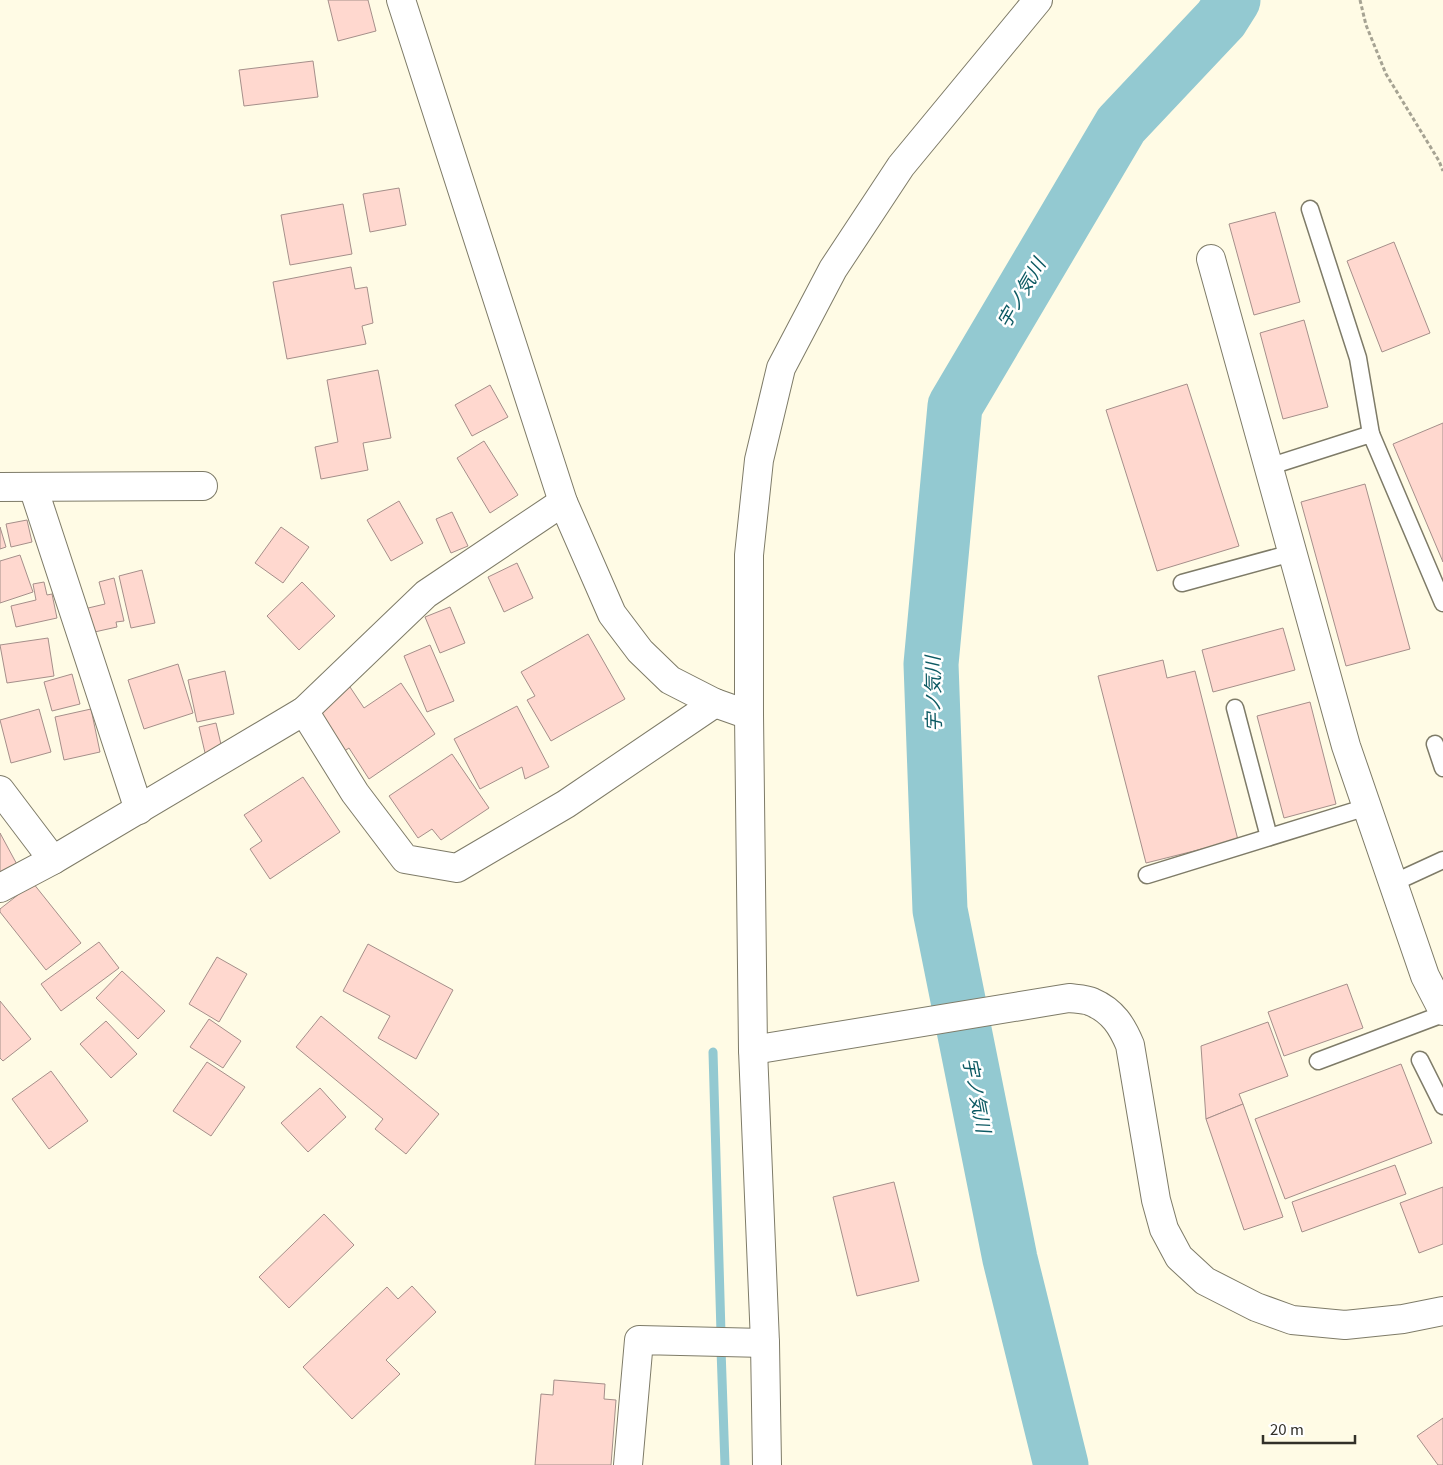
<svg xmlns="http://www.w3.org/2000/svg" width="1443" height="1465" font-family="Georgia,'Noto Sans JP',serif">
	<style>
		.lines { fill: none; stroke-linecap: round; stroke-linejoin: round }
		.stream { stroke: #93c9d1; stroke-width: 9 }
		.river { stroke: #93c9d1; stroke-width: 55 }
		.building { fill: #ffd8cf; stroke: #a58f8a }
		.lane-casing { stroke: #7e7b68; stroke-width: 19 }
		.street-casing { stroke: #7e7b68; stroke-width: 30 }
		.secondary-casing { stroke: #7e7b68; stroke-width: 30 }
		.path { stroke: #a6a393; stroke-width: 3; stroke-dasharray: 4 2.5; stroke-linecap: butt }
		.lane { stroke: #fff; stroke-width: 16 }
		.street { stroke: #fff; stroke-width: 28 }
		.secondary { stroke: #fff; stroke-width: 28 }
		.labels { text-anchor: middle; stroke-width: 5; stroke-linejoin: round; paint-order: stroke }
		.water-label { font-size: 19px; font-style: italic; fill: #0d5a63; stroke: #fff }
	</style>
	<rect width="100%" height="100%" fill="#fffbe5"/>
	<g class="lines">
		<!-- stream -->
		<g class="stream">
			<polyline points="713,1052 721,1333"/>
			<polyline points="721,1349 725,1465"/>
		</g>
		<!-- river -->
		<polyline class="river" points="1061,1465 1010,1259 940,910 931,664 955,406 1121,125 1221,19 1233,0"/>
	</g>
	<!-- building -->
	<g class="building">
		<polygon points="328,0 368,0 376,31 338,41"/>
		<polygon points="313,61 318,97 244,106 239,70"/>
		<polygon points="399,188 406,225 370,232 363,194"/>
		<polygon points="343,204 352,254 290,265 281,215"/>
		<polygon points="1275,212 1300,302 1254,315 1229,224"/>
		<polygon points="1394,242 1430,333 1382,352 1347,261"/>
		<polygon points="351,267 355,289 367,287 373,323 362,326 366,344 287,359 273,282"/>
		<polygon points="1304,320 1328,407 1283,419 1260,333"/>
		<polygon points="378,370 391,438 363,443 368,470 321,479 315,447 338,442 327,380"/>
		<polygon points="1187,384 1239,546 1157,571 1106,410"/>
		<polygon points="490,385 508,417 472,436 455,405"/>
		<polygon points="1443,423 1443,562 1393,444"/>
		<polygon points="484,441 518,495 490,513 457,458"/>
		<polygon points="1365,484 1410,649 1346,666 1301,502"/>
		<polygon points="399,501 423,543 391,561 367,520"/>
		<polygon points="452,512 468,546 451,553 436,519"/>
		<polygon points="27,520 32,542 11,547 6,524"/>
		<polygon points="0,527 6,547 0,549"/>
		<polygon points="281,527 309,547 283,583 255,563"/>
		<polygon points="20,555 33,592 0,603 0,561"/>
		<polygon points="517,563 533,598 504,612 488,577"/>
		<polygon points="142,570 155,623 131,628 119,576"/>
		<polygon points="114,578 124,621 116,622 117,627 90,633 84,609 105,604 99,582"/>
		<polygon points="44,582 47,595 52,594 57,618 16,627 11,606 36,600 33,584"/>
		<polygon points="302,582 335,616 299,650 267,616"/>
		<polygon points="450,607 465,643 440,653 425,617"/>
		<polygon points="1283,628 1295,670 1213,692 1202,650"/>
		<polygon points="588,634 625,699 551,741 527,700 535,696 521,672"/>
		<polygon points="48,638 54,676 7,683 0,645"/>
		<polygon points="430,645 454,701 427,712 404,656"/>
		<polygon points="1163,660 1167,678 1195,671 1238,840 1146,863 1098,676"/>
		<polygon points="178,664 193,713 144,729 128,680"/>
		<polygon points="225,671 234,714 197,722 188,680"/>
		<polygon points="72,674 80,704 52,711 44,682"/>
		<polygon points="401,683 435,734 369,779 349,748 343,752 315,710 350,687 364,708"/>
		<polygon points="1310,702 1336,804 1284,818 1257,716"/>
		<polygon points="517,706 549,767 525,779 522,767 480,789 454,739"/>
		<polygon points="39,709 51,752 11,763 0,720"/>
		<polygon points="91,709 100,752 64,760 55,717"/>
		<polygon points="216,723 223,753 206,757 199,727"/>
		<polygon points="452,754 489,808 441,840 432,829 418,838 389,796"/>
		<polygon points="303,777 340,832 270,879 250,849 262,841 244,815"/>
		<polygon points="0,833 20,870 0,881"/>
		<polygon points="33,883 81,943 46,970 0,912 0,909"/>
		<polygon points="99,942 119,968 61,1011 41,984"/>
		<polygon points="368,944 453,990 416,1059 378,1038 390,1016 343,991"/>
		<polygon points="217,957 247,974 219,1022 189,1004"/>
		<polygon points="122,971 165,1011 138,1039 96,998"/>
		<polygon points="1347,984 1363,1028 1284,1056 1268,1012"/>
		<polygon points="0,1001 31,1039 3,1061 0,1058"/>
		<polygon points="321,1016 439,1114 406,1154 375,1129 383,1119 296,1047"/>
		<polygon points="209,1019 241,1041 223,1068 190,1047"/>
		<polygon points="106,1021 137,1054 111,1078 80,1044"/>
		<polygon points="1268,1022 1288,1076 1239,1094 1243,1104 1206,1119 1201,1046"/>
		<polygon points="207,1062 245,1087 211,1136 173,1111"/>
		<polygon points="1401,1064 1432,1143 1285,1199 1255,1119"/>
		<polygon points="51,1071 88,1121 49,1149 12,1099"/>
		<polygon points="320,1088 346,1117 308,1152 281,1123"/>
		<polygon points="1243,1104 1283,1217 1244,1230 1206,1119"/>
		<polygon points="1395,1165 1406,1194 1302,1232 1292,1202"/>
		<polygon points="894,1182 919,1281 857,1296 833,1197"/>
		<polygon points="1443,1187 1443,1244 1419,1253 1400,1203"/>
		<polygon points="324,1214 354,1245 289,1308 259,1277"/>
		<polygon points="412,1286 436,1312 386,1360 400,1374 352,1419 303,1367 387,1287 398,1299"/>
		<polygon points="554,1380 605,1384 604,1399 616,1400 611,1465 535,1465 541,1394 553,1395"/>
		<polygon points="1443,1418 1443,1465 1438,1465 1417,1436"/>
	</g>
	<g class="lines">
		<!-- lane casing -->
		<g class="lane-casing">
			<g id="lane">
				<polyline points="1310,209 1358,358 1371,434"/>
				<polyline points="1268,467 1371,434 1443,603"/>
				<polyline points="1182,583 1292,553"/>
				<polyline points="1235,708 1269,837"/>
				<polyline points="1435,744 1443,768"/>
				<polyline points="1147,875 1367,807"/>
				<polyline points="1393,883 1443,860"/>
				<polyline points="1420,1060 1443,1106"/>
				<polyline points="1318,1061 1443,1014"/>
			</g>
		</g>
		<!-- street casing -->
		<g class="street-casing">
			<g id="street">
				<polyline points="0,487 203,486"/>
				<polyline points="33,487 139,810"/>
				<polyline points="304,711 355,793 405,859 457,868 566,804 715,703"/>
				<polyline points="0,790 53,860"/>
				<polyline points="0,888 53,860 304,711 426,594 563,502"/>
				<polyline points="628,1465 639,1340 765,1343"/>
			</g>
		</g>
		<!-- secondary casing -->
		<g class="secondary-casing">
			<g id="secondary">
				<polyline points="401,0 563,502 612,614 640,651 670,680 715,703 749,715"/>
				<polyline points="1211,259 1346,746 1425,976 1443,1011"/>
				<path d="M753,1050L1069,998C1077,999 1086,999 1092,1002C1113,1011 1122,1026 1130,1045L1156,1200L1164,1229L1179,1257L1205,1281L1256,1307L1292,1320L1345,1325L1403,1319L1443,1311"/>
				<polyline points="767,1465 765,1343 753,1050 749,715 749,555 759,460 781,368 833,269 901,166 1038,0"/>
			</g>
		</g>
		<!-- path -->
		<polyline class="path" points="1360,0 1366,25 1386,74 1439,161 1443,171"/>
		<!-- lane -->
		<use href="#lane" class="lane"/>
		<!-- street -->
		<use href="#street" class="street"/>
		<!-- secondary -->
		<use href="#secondary" class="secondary"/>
	</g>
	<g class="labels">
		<!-- water labels -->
		<g class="water-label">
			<text transform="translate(1021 293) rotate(-60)" y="7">宇ノ気川</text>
			<text transform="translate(933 694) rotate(-91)" y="7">宇ノ気川</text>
			<text transform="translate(977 1095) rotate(79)" y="7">宇ノ気川</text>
		</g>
	</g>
	<!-- scale -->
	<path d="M1263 1435v8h92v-8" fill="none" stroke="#323028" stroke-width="2.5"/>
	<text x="1270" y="1435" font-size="15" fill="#323028" stroke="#ffffff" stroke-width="4" paint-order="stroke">20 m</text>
</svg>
